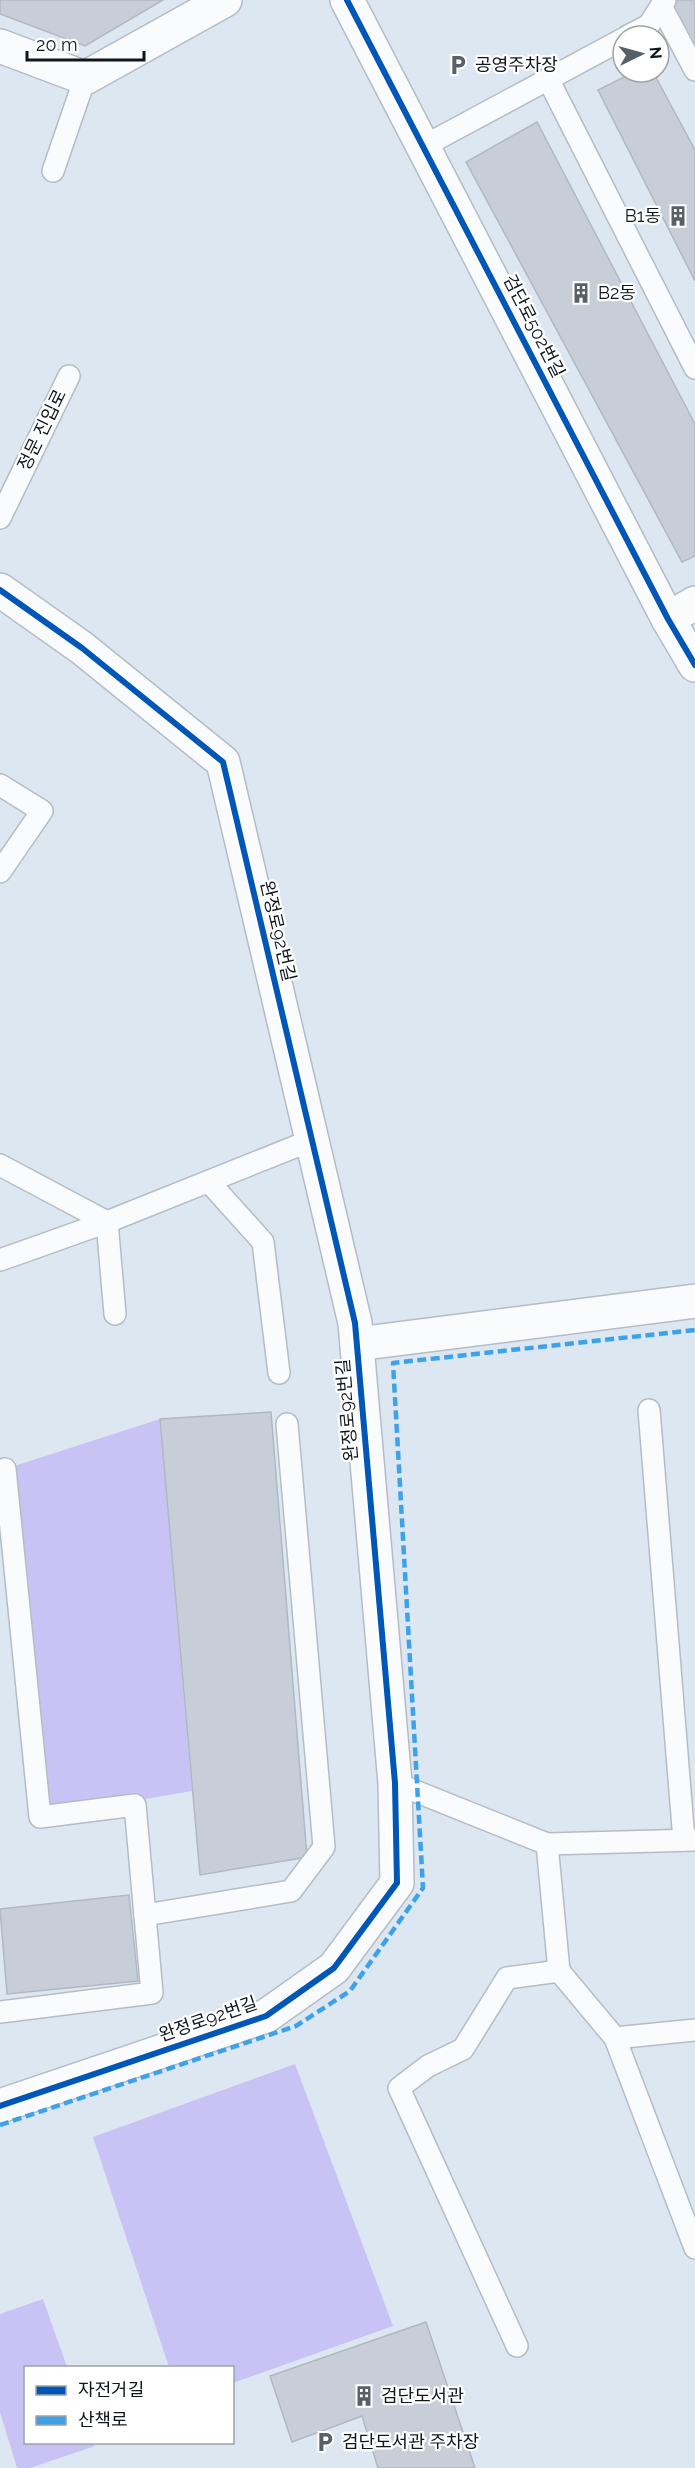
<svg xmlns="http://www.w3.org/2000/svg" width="695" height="2468" font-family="Raleway,'Noto Sans KR',sans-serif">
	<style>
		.green { fill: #c9c3f5 }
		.building { fill: #c8ced8; stroke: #b2b8c1; stroke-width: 1.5 }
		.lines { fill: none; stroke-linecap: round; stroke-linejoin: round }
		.lane-casing { stroke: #b4bdc5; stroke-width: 24 }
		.street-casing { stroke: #b4bdc5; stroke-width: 36 }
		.lane { stroke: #fafbfd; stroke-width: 21 }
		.street { stroke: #fafbfd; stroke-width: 33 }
		.quiet { stroke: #3da2ea; stroke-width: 4.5; stroke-dasharray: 9 4.5; stroke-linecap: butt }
		.cycleway-casing { stroke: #fff; stroke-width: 10 }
		.cycleway { stroke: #0057b8; stroke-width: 6 }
		.labels { text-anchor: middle; stroke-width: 4.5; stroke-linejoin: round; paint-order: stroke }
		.poi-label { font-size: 18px; fill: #0f171d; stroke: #fff; text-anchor: start }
		.street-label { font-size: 18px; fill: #0f171d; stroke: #fff }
	</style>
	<rect width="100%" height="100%" fill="#dce7f2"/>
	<!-- green -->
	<g class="green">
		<polygon points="160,1419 192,1791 40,1817 5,1469"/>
		<polygon points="295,2064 393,2326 233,2383 232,2368 169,2367 93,2137"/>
		<polygon points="43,2299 67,2367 26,2368 26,2442 93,2443 95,2446 30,2468 17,2468 0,2412 0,2314"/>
	</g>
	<!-- building -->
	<g class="building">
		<polygon points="0,0 163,0 85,46 0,14"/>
		<polygon points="665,0 695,0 695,70"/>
		<polygon points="634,72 653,72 695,150 695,281 598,90"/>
		<polygon points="537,122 695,424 695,556 682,562 466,162"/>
		<polygon points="271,1412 307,1857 200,1875 160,1419"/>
		<polygon points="129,1895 138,1981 7,1994 0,1909"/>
		<polygon points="426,2322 475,2468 378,2468 362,2416 292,2442 270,2376"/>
	</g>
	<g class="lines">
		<!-- lane casing -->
		<g class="lane-casing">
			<g id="lane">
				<polyline points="661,6 695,70"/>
				<polyline points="628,36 649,25 665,0"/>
				<polyline points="548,79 695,368"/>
				<polyline points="424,146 623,39"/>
				<polyline points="53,171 85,78"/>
				<polyline points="0,518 69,376"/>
				<polyline points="0,785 42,811 0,872"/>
				<polyline points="0,1165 107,1222 115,1314"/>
				<polyline points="209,1182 263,1242 279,1373"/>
				<polyline points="0,1260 107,1222 312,1140"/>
				<polyline points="649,1410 684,1840"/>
				<polyline points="395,1783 547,1844 695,1840"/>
				<polyline points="145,1915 291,1891 324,1847 287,1424"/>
				<polyline points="559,1971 615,2038 695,2248"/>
				<polyline points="0,2012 152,1993 135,1805 40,1817 5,1469"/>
				<polyline points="615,2038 695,2030"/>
				<polyline points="517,2346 399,2088 428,2066 463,2049 507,1978 559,1971 547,1844"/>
			</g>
		</g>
		<!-- street casing -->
		<g class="street-casing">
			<g id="street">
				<polyline points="347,0 668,619 695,665"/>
				<polyline points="0,46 85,78 225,0"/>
				<polyline points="0,590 82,648 223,762 355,1323 395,1783 397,1883 334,1968 266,2016 0,2106"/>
				<polyline points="668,619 695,603"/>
				<polyline points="357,1344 695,1301"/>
			</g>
		</g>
		<!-- lane -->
		<use href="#lane" class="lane"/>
		<!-- street -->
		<use href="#street" class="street"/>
		<!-- quiet -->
		<polyline class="quiet" points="0,2125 296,2026 350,1991 423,1888 393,1363 695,1330"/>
		<!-- cycleway casing -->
		<g class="cycleway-casing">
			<g id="cycleway">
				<polyline points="347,0 668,619 695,665"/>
				<polyline points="0,590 82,648 223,762 355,1323 395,1783 397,1883 334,1968 266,2016 0,2106"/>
			</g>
		</g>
		<!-- cycleway -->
		<use href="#cycleway" class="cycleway"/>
	</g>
	<!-- icons -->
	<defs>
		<g id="parking-bare" transform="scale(1.62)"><path d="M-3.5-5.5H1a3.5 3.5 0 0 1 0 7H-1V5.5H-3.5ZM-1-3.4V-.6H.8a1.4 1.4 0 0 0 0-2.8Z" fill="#576068" stroke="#fff" stroke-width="2.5" paint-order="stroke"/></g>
		<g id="building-bare" transform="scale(1.62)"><path d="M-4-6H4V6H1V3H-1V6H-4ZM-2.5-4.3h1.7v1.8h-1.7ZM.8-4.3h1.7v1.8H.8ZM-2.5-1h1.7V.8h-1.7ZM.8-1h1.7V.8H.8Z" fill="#576068" stroke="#fff" stroke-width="2.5" paint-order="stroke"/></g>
	</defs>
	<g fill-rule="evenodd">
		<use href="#parking-bare" x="458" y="65"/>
		<use href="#building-bare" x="678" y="216"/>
		<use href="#building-bare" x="581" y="293"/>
		<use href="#building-bare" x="364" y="2396"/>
		<use href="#parking-bare" x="325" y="2442"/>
	</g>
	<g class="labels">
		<!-- poi labels -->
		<g class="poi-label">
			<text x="475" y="71">공영주차장</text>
			<text x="661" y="222" text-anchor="end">B1동</text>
			<text x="598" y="299">B2동</text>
			<text x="381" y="2402">검단도서관</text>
			<text x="342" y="2448">검단도서관 주차장</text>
		</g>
		<!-- street labels -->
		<g class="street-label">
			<text transform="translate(534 326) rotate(63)" y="6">검단로502번길</text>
			<text transform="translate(42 430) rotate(-64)" y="6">정문 진입로</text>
			<text transform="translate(278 931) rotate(77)" y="6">완정로92번길</text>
			<text transform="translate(347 1410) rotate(-95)" y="6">완정로92번길</text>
			<text transform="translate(208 2019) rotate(-19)" y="6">완정로92번길</text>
		</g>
	</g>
	<!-- legend -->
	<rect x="24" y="2366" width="210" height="78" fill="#ffffff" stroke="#9fa2a5" stroke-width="1.5"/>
	<rect x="36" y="2386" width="30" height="9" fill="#0057b8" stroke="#9fa2a5" stroke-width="1.5"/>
	<text x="78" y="2396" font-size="18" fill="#0f171d">자전거길</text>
	<rect x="36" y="2416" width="30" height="9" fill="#3da2ea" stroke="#9fa2a5" stroke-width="1.5"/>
	<text x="78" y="2426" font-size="18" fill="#0f171d">산책로</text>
	<!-- north arrow -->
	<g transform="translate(641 54) rotate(85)"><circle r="28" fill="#ffffff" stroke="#9fa2a5" stroke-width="1.5"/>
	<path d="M0-4.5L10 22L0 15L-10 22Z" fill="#576068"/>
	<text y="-9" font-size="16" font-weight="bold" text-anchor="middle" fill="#0f171d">N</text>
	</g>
	<!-- scale -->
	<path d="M27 51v9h117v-9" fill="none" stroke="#0f171d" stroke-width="3"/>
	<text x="36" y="51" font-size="18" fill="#0f171d" stroke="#ffffff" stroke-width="4.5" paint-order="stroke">20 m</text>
</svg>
